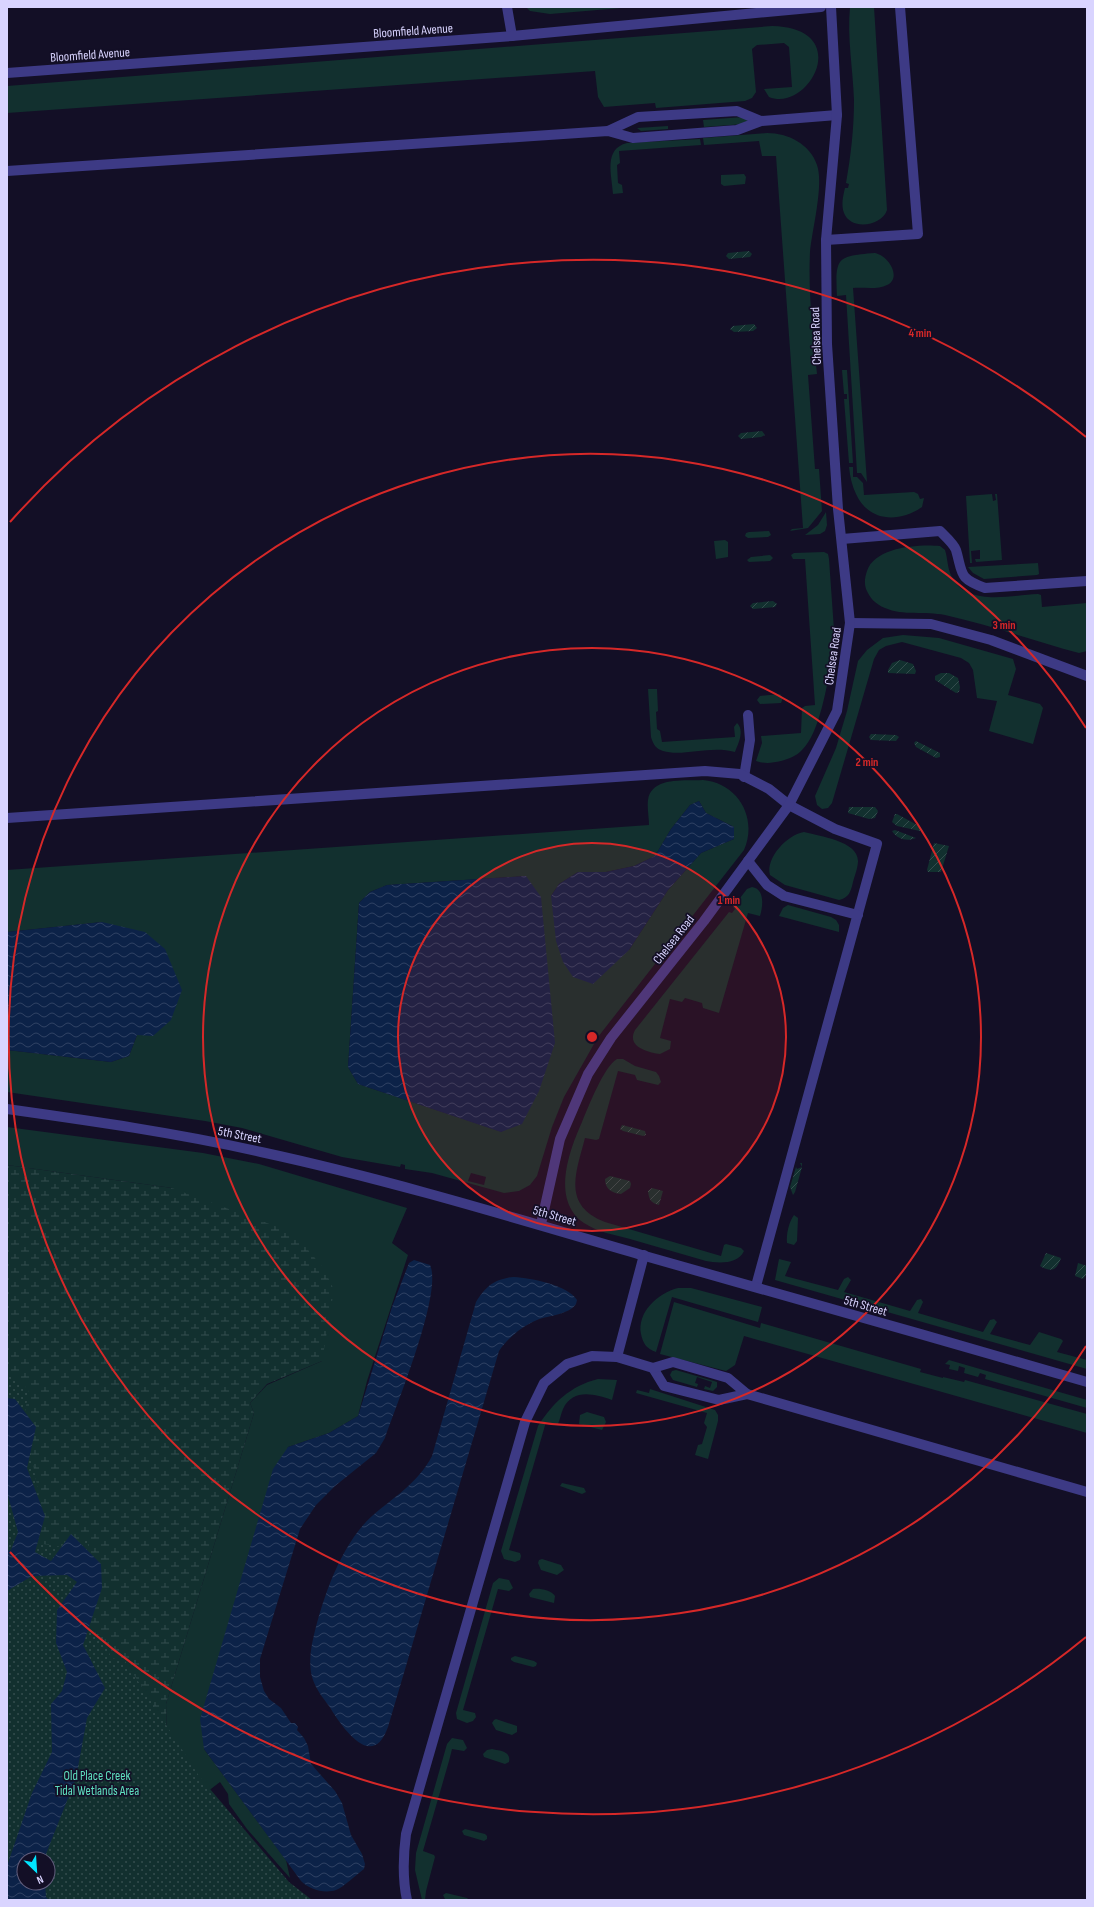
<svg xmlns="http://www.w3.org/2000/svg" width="1094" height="1907" font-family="'Sofia Sans Condensed',sans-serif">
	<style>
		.grass { fill: #12302f; fill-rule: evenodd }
		.wetland { fill: url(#wetland-marsh) }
		.park { fill: url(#park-dots); fill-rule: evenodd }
		.garden { fill: url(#garden-furrows) }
		.water { fill: url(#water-waves) }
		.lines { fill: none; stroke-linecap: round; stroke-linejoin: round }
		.minor { stroke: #3d3a85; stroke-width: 10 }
		.ring { fill: none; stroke: #d62828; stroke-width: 2 }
		.labels { text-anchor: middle; stroke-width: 3.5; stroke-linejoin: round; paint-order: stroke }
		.street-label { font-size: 13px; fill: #d9d4ff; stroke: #130f26 }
		.park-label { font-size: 13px; fill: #5fe0c0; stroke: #130f26 }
		.centre { fill: #d62828; stroke: #130f26; stroke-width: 2 }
		.ring-label { font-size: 12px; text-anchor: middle; font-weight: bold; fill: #d62828; stroke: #130f26; stroke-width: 3.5; stroke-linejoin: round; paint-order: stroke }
	</style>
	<defs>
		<pattern id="wetland-marsh" width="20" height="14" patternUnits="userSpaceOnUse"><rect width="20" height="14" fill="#12302f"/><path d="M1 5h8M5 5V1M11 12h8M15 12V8" fill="none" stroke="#344d4e"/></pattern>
		<pattern id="park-dots" width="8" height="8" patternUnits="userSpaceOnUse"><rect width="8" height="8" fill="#12302f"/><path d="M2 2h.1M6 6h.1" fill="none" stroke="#344d4e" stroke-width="1.8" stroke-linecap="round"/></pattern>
		<pattern id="garden-furrows" width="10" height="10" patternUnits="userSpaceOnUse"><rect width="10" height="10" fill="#12302f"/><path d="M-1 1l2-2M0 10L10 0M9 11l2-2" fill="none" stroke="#344d4e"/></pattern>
		<pattern id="water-waves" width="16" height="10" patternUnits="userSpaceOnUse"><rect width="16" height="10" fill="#0c2248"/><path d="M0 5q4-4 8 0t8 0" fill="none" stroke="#2f4163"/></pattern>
	</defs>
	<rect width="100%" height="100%" fill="#130f26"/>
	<!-- grass -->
	<g class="grass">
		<polygon points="526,7 633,7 550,14 530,11"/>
		<path d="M850,7H874L887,210C882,226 851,231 844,213C841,205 843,196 845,188H848L849,184L846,183C851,155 854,128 854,100C853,69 847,38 850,7Z"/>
		<path d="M772,26C855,28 809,113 769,97L764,89L792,87L789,47L784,43L757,45L752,49L756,92L752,98L745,101L656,108L655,103L604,107L598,97L595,71L7,113V86Z"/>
		<polygon points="743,117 748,120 744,124 704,127 703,120"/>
		<polygon points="668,126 668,129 641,131 637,128"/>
		<path d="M767,133C788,133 810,144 817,165C824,185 812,230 810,252C808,293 813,334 817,374L808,375L815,469H819L822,511L808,528L790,531L792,529L803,528L776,156H762L759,141L704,145L703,138Z"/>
		<path d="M700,139L701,145L619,151L620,163L617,165L618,183L622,185L623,193L613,194C612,175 603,149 627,143Z"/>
		<polygon points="744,174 746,177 745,184 724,186 721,184 721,175"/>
		<path d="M875,253C889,256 902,278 887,285C878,290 863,287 853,288L867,482L861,473H857L846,295L837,296C835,257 837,256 875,253Z"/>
		<polygon points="842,370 847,370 853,463 849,463 844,399 847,399 847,394 844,394"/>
		<path d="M849,467H853V477H857L863,483L864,495L914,492L918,494L920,499L924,498L922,507C899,523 869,522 856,494C852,486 850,476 849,467Z"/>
		<polygon points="992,494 993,501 996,500 995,494 997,494 1002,560 976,562 975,559 980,559 980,550 971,551 972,563 970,563 966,496"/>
		<polygon points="826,512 827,525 825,531 820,534 805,535 818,525"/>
		<polygon points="769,531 771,535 768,537 748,538 745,536 746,533 749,532"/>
		<polygon points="725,540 728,542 728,557 716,559 714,541"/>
		<path d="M940,546L945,550C948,559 947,568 952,577C967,607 1011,595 1038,594L1041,595L1042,607L1087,603V651L1079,653C1034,641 990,625 945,615C925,611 903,616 885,608C875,604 870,598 866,589C864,583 865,577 867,571C875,547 918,544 940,546Z"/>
		<path d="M824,552L828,554L829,559L834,630L832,655L830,654L829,659L832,660C827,684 820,733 802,750C797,756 788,759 781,761C772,763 765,764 756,761L762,743L761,736L801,733L802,708L805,706L815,705L805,559H793L791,555L794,553Z"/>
		<polygon points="770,555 773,558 770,561 749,562 747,560 751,557"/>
		<polygon points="1038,563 1039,574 1037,575 984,579 973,573 968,567"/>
		<polygon points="903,635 939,638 1013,659 1016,669 1008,695 1040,704 1043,708 1033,744 989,731 997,701 977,698 973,670 969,663 961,658 902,642 886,646 879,650 874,659 832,803 828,808 822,809 817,805 815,796 836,748 847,711 858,661 867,650 883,638"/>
		<path d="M648,689H657L658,711L656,712L657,729L660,731L662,742L735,737L734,727L737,723C745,731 738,744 735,752C710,745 683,757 663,751C656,749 653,744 651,737Z"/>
		<polygon points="780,694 783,698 781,703 760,704 757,700 760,696"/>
		<path d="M703,780C738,783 758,818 744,850L598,1037L564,1097L552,1127L537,1176L530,1185L519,1191L504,1193L432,1173L405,1169V1165L401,1164L400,1167L342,1157L242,1128L205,1121L7,1092V1050L111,1062L129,1056L137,1035L102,922L7,932V870L649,825C649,817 647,808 648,800C651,776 686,781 703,780ZM699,801L706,813L734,827V839L701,853L668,890L629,950L551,896L559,884L578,872H606L634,866L655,856L671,829L690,805ZM526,876L502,1132L358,1084L348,1067L359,903L370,892L387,885ZM471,1173L486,1177L484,1185L468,1181Z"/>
		<path d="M804,832C819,836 858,841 858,861C858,867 855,875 853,882C851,891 849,898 839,900L785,885L770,875C765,858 788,834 804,832Z"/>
		<path d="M752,887C765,889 763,906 760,916L748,913L719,1013L703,1008L702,1003L685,998L682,1002L670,999L660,1038L671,1041L670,1049L660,1054C648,1052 626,1047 635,1030L729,912L732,913L735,909L733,907L747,889Z"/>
		<polygon points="788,905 831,917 836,920 839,925 839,932 779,916 783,908"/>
		<path d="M617,1059H623L635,1066L656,1072L659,1076L661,1082L658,1085L637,1080L635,1075L618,1071L599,1139L596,1140L585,1138C576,1173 562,1205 605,1222L721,1256L724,1245L726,1244L741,1248L744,1251C738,1265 717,1263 706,1261C681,1254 655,1246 630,1239C615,1235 597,1232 584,1223C551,1200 569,1151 582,1122C588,1108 604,1066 617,1059Z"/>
		<polygon points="7,1127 203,1153 259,1164 407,1208 392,1243 408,1255 367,1381 358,1416 329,1433 288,1447 204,1749 286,1860 290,1878 247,1829 229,1804 228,1794 220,1782 203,1795 167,1744 166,1704 254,1413 250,1403 267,1385 322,1361 172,1188 7,1165"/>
		<path d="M794,1215L798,1218L797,1241L794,1245L787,1243C786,1234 789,1222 794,1215Z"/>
		<polygon points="779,1259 791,1262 785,1276 838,1290 844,1279 848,1277 851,1280 844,1292 910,1311 917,1300 921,1299 923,1302 918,1313 983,1332 990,1320 994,1319 997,1322 990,1334 1030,1345 1039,1332 1061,1339 1063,1341 1057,1352 1087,1360 1087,1369 775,1280"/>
		<path d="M678,1288H691L762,1307L758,1322L672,1297L656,1352C647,1349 643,1344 641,1334C637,1312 658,1293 678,1288Z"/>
		<polygon points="674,1302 760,1328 761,1323 921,1369 920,1372 943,1378 943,1377 964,1382 965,1380 1087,1414 1087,1433 744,1336 735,1365 726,1371 660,1354"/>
		<polygon points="949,1360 1087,1400 1087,1408 985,1379 986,1375 980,1373 978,1377 964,1373 965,1368 959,1366 958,1371 949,1369 950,1365 945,1364"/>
		<polygon points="676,1370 714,1381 717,1382 717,1387 713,1391 704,1389 705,1386 710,1388 712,1382 697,1377 695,1383 698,1384 697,1387 673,1380 670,1375 672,1371"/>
		<path d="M598,1379L617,1380L612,1400C594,1394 573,1388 563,1409C561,1414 560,1419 558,1424L546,1422L509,1550L520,1553L521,1556L520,1560L515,1562L504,1559L501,1551L538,1426C553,1403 570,1386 598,1379Z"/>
		<polygon points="650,1389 715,1410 718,1415 718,1421 708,1459 695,1455 698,1445 702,1444 707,1427 704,1423 707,1413 636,1393 637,1390 649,1393"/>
		<polygon points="587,1412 604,1417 606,1422 602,1430 579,1424 580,1415"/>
		<polygon points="562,1483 584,1488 586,1492 582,1494 560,1486"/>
		<polygon points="542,1559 561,1565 564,1570 557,1575 541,1570 538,1563 539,1560"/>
		<polygon points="499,1578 509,1580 513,1588 509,1591 498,1589 463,1710 475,1713 476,1717 473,1721 467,1723 457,1719 456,1713 493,1583"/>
		<path d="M533,1589C540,1588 551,1590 555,1596L554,1603L530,1597L529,1594Z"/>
		<polygon points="515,1656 534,1661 537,1663 536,1666 533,1667 514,1662 511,1660 511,1658"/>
		<polygon points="496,1719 517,1726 517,1732 512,1735 496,1730 492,1723 494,1720"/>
		<polygon points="452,1738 463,1740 467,1748 464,1751 452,1749 449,1761 423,1851 434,1855 435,1857 426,1891 425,1900 422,1900 415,1870 416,1853 447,1744"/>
		<path d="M492,1749C501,1751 511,1751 509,1762L505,1764L484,1757L483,1754L487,1750Z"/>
		<polygon points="465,1829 485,1834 487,1836 487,1839 484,1841 464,1835 462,1831"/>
		<polygon points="446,1893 467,1898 469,1900 445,1899 443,1895"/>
	</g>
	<!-- wetland -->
	<polygon class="wetland" points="7,1165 172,1188 294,1233 324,1269 334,1290 322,1361 267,1384 250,1403 254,1413 166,1704 167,1744 49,1900 48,1859 51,1561 35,1552 27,1468 7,1398"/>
	<!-- park -->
	<path class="park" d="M7,1371L29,1390L24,1417L39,1496L37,1543L62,1547L87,1539L92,1573L82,1624L104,1638L111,1658L125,1661L199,1776L289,1882L312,1900H7ZM24,1859H48V1883H24Z"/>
	<!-- garden -->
	<g class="garden">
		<polygon points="749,251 752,254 750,257 729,259 726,256 728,253"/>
		<polygon points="754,324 757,328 753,331 734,332 730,329 733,326"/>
		<polygon points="762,431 765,435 761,437 741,439 738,436 741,433"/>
		<polygon points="773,601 777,604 775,607 753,609 750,606 753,603"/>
		<polygon points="900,660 913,664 916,671 915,674 888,673 888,670 892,663"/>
		<polygon points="941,673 949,673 958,678 960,687 959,692 956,693 935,680 935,676"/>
		<polygon points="871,734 896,735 899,737 896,741 871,740 869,737"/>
		<polygon points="916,741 940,753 940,757 936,758 916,747 914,743"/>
		<polygon points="849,807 875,807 878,811 875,818 869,819 848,813"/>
		<polygon points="895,814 897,814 919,826 920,831 897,826 892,822"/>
		<path d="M895,830L916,838C907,842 897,839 892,831Z"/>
		<polygon points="934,843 949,846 941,872 928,872 927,870"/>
		<polygon points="622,1125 645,1131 646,1135 643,1136 623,1131 620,1129"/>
		<polygon points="800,1163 802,1163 802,1167 795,1192 793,1195 790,1187 796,1167 797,1169 802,1167"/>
		<path d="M610,1176L630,1181L631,1184L630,1188L621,1194C612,1193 605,1189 605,1179Z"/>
		<path d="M652,1188L663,1191L659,1205C651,1203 649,1200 648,1191Z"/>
		<path d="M1046,1253L1061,1258C1057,1270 1052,1273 1040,1266Z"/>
		<polygon points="1078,1263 1087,1266 1087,1274 1083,1279 1075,1276"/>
	</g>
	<!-- water -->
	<g class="water">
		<polygon points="699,801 706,813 734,827 734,839 701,853 668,890 629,950 593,984 573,977 563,962 556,941 551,896 559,884 578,872 606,872 634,866 655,856 671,829 690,805"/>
		<polygon points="526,876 541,897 555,1043 539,1091 522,1124 501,1132 358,1084 348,1067 359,903 370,892 387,885"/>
		<polygon points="102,922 145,932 165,949 182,990 171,1020 153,1036 137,1035 129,1056 111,1062 7,1050 7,932"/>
		<path d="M414,1260L430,1265C443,1292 396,1406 385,1438L376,1453L335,1486L316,1505L300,1529L260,1659V1677L264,1691L269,1699L281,1708L291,1723H295L298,1727L297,1730L304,1738L308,1746L311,1764L335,1791L342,1803L351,1835L362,1854L365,1864L364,1869C357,1874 344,1887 336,1890C324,1894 309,1889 301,1881L204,1749L200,1719L273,1469L288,1447L329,1433L358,1416L392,1307L409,1263Z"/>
		<path d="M514,1277C531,1278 568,1285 577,1300L576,1304C568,1315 550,1315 537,1320C522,1326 508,1338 499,1351L388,1727C372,1772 342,1727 329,1706C323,1698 316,1689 313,1680C309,1669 310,1655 312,1644C321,1602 340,1545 372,1516C394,1497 418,1483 432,1456L476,1302C486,1286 494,1279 514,1277Z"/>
		<polygon points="7,1398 15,1399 36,1427 27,1468 45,1516 35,1552 51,1561 71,1534 101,1564 102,1588 83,1645 105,1688 87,1718 76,1778 44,1859 24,1859 24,1883 45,1883 46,1897 49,1900 7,1900 7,1866 32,1793 52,1752 51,1704 62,1691 67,1672 56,1643 57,1610 77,1582 67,1575 32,1576 7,1591 7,1551 11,1550 18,1532 7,1492"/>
	</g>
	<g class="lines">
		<!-- minor -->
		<g class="minor">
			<polyline points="507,7 512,36"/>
			<polyline points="7,73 512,36 821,7"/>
			<polyline points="608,131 638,117 737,111 761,121"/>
			<polyline points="7,171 608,131 633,138 737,130 761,121 837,115"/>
			<polyline points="826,240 918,234 900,7"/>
			<path d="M842,539L940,531C945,536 954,544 956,550C963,574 958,578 985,588L1087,581"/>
			<polyline points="850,623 931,624 991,640 1087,676"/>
			<polyline points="744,777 750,740 748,715"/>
			<polyline points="7,818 705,771 740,774 769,789 789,805 835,829 877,844 756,1286"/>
			<polyline points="748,861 767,885 784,896 858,915"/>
			<path d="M7,1109C92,1121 177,1133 261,1152C391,1180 518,1219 645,1256C792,1298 940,1339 1087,1382"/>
			<polyline points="541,1224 560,1139 588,1074 611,1038 704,921 789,805 837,711 850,623 838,509 827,344 826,240 837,115 831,7"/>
			<polyline points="617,1357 644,1255"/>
			<polyline points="653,1368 664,1386 719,1400 747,1394"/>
			<path d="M407,1900C402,1877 403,1857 406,1834L525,1422L544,1383L567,1364L592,1356L617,1357L653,1368L673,1362L728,1378L747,1394L1087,1492"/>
		</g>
	</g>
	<!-- distance rings -->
	<circle cx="592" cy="1037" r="194" fill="#d62828" fill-opacity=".12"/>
	<g class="ring">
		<circle cx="592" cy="1037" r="194"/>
		<circle cx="592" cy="1037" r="389"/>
		<path d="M1086 1346A583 583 0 1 1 1086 728"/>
		<path d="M1086 1637A777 777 0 0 1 10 1552M10 522A777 777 0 0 1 1086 437"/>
	</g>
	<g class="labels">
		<!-- street labels -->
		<g class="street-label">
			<text transform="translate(413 30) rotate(-4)" y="5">Bloomfield Avenue</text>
			<text transform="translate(90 54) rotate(-4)" y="5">Bloomfield Avenue</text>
			<text transform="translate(815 336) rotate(-92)" y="5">Chelsea Road</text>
			<text transform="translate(832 656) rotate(-82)" y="5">Chelsea Road</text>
			<text transform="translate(673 939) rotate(-52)" y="5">Chelsea Road</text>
			<text transform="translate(240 1134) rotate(11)" y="5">5th Street</text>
			<text transform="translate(555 1215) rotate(16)" y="5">5th Street</text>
			<text transform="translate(866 1305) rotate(16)" y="5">5th Street</text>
		</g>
		<!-- park labels -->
		<g class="park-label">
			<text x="97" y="1780">Old Place Creek<tspan x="97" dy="15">Tidal Wetlands Area</tspan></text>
		</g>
	</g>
	<circle cx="592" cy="1037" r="6" class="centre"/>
	<g class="ring-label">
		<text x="920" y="337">4 min</text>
		<text x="1004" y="629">3 min</text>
		<text x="867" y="766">2 min</text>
		<text x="729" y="904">1 min</text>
	</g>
	<!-- border -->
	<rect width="1094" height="1907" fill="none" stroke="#d9d4ff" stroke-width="16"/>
	<!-- north arrow -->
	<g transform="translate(36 1871) rotate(155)"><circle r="19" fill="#130f26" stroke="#625e7d"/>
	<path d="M0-3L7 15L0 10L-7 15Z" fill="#00e5ff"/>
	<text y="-6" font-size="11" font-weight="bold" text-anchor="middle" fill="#d9d4ff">N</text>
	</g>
</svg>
